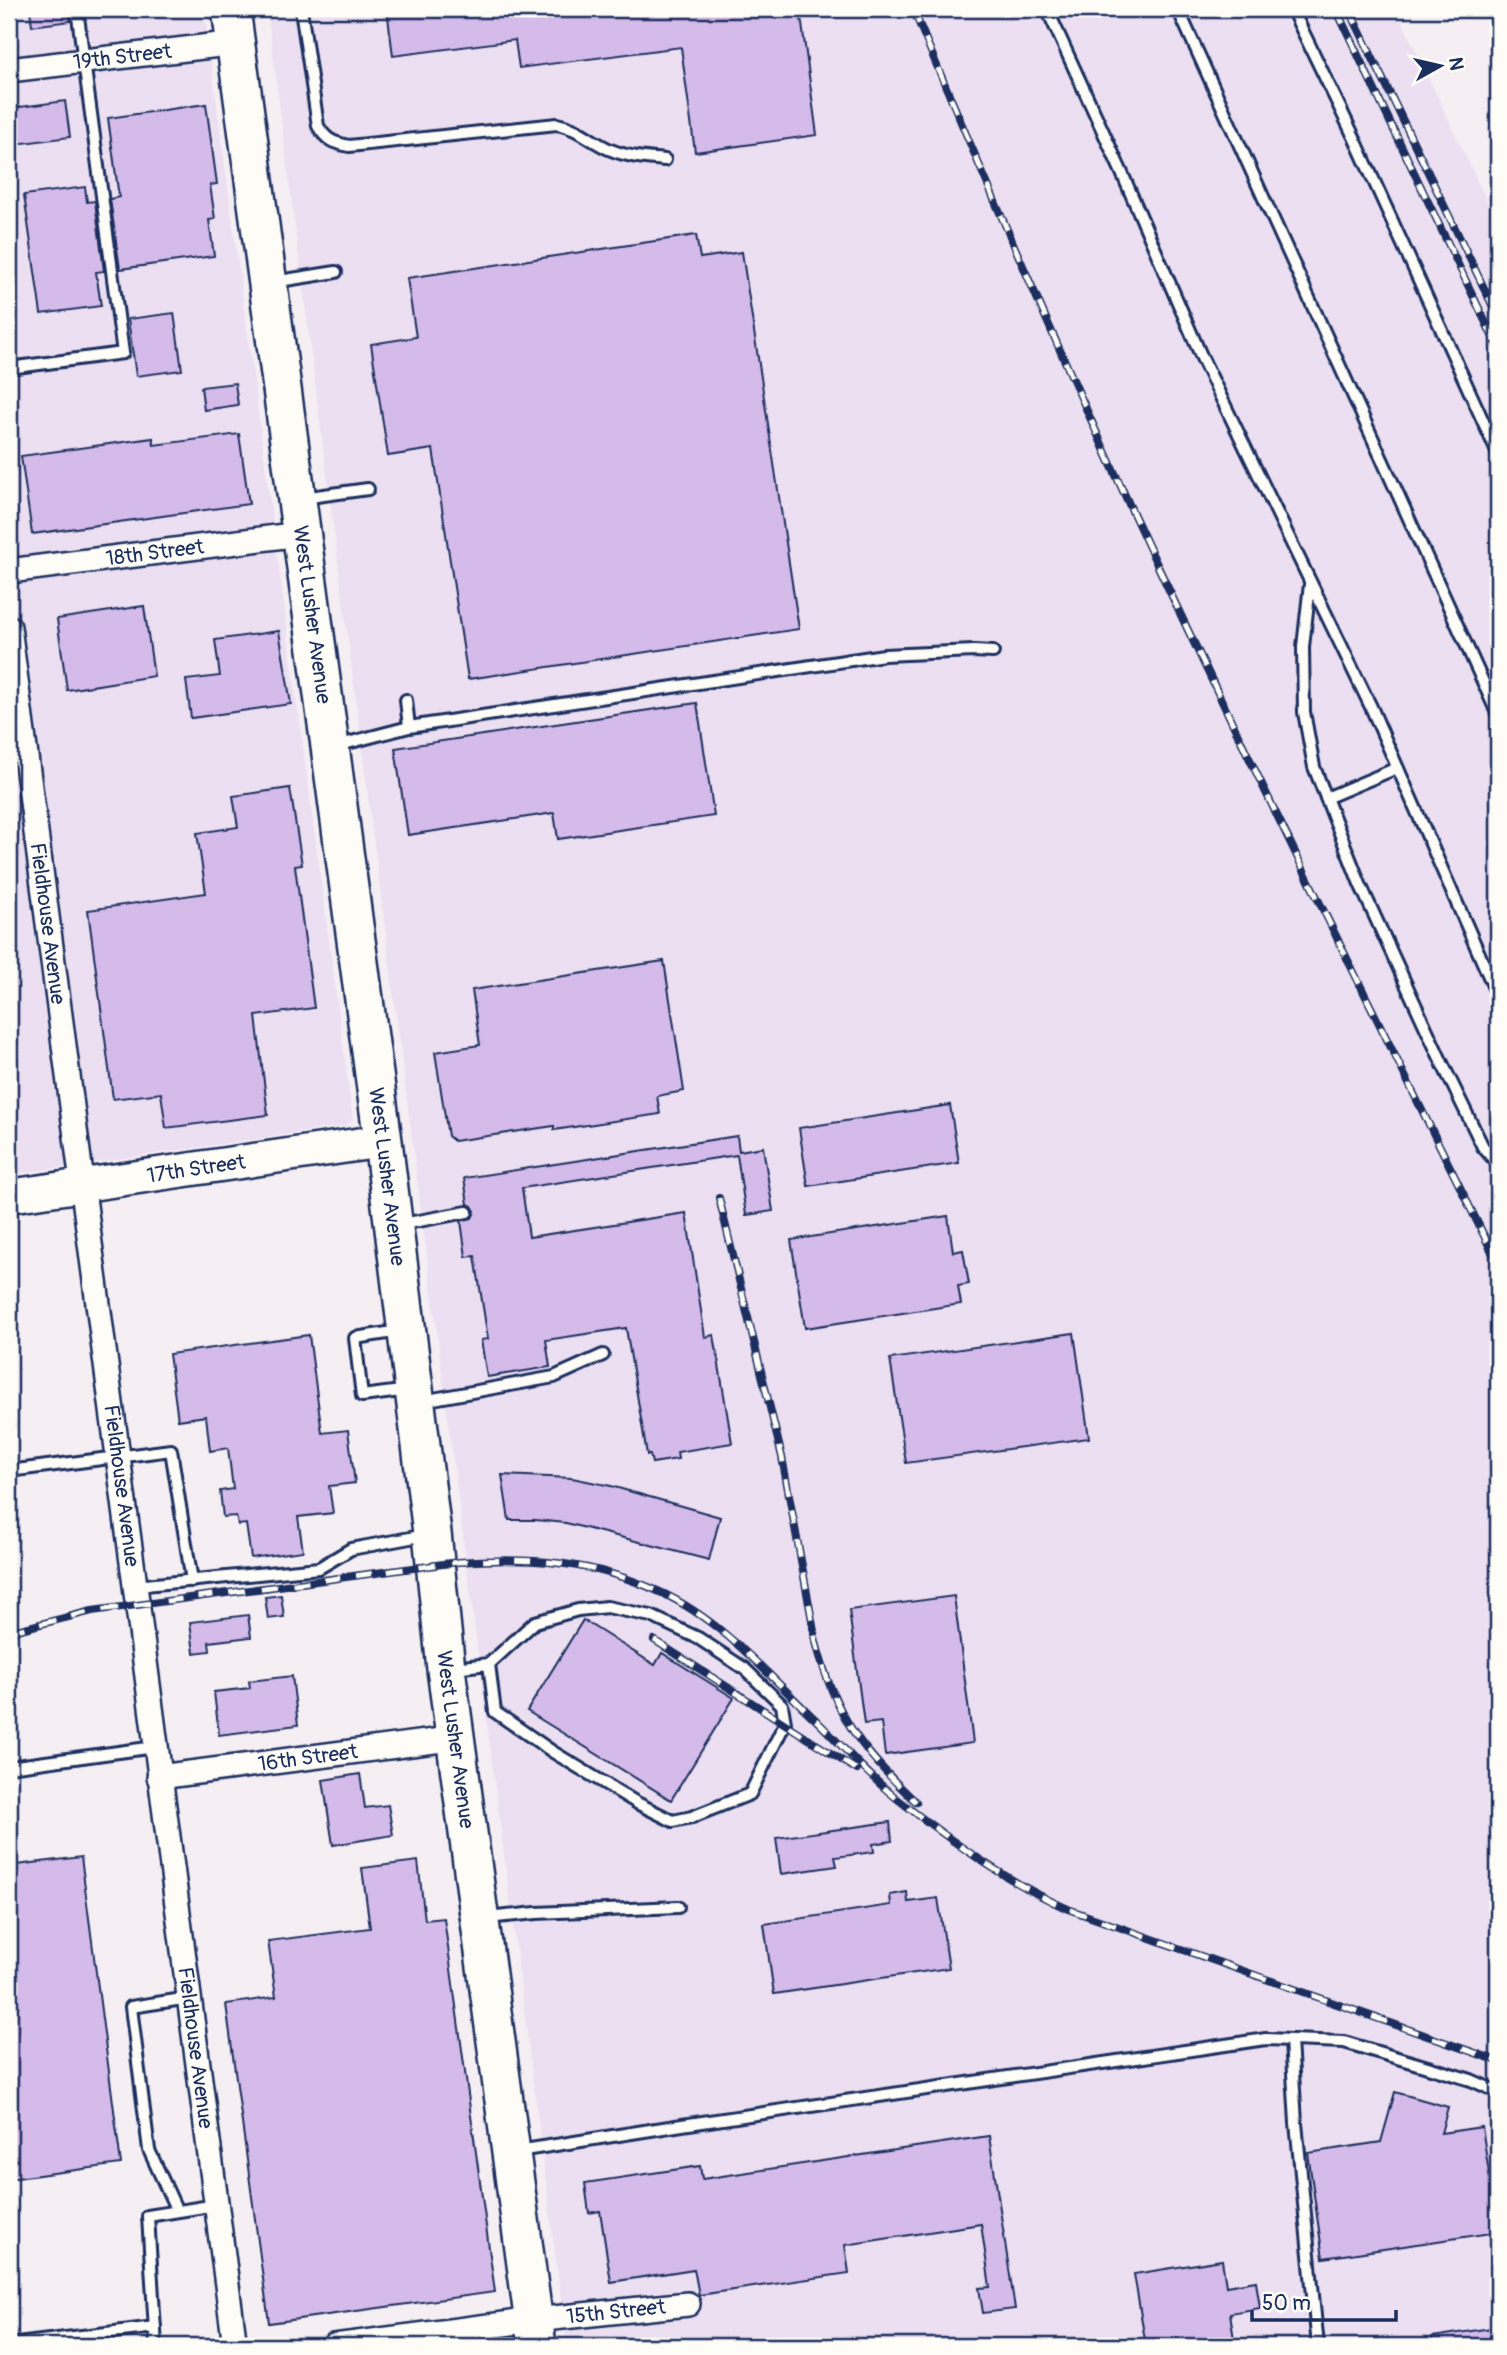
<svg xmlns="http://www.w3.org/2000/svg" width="1507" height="2355" font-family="Pangolin,sans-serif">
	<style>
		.built { fill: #ebdff1 }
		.building { fill: #d5bbea; stroke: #1b2f5e; stroke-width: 2 }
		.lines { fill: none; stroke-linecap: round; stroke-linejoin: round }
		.lane-casing { stroke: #1b2f5e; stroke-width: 16 }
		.street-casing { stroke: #1b2f5e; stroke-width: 28 }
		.secondary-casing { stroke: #1b2f5e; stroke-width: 37 }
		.primary-casing { stroke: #1b2f5e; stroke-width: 42 }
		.lane { stroke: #fdfcf7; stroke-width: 10 }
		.street { stroke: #fdfcf7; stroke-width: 23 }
		.secondary { stroke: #fdfcf7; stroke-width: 32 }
		.primary { stroke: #fdfcf7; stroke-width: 37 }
		.rail-casing { stroke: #1b2f5e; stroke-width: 8 }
		.rail { stroke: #fdfcf7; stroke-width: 5; stroke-dasharray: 16; stroke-linecap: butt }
		.labels { text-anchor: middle; stroke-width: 5; stroke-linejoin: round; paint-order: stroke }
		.street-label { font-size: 21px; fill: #1b2f5e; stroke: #fdfcf7 }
	</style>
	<rect width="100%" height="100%" fill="#f5eff4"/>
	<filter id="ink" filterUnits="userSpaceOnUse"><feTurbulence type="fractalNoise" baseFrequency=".0143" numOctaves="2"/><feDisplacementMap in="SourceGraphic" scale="14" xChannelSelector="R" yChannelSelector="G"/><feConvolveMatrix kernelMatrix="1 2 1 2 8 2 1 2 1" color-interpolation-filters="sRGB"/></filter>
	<g filter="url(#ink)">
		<!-- built -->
		<g class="built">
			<polygon points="9,9 204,9 353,1120 345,1126 9,1175"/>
			<polygon points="267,9 1396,9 1498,225 1498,2346 567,2346"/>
		</g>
		<!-- building -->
		<g class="building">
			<polygon points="30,9 69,9 71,21 32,26"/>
			<polygon points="387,9 800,9 817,135 695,152 681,47 519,68 515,40 393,56"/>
			<polygon points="65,101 70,137 16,144 12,108"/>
			<polygon points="206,104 217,184 210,185 215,219 209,220 214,256 120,269 110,199 119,197 108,118"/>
			<polygon points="85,187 87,202 95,201 104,271 96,272 101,306 41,314 24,195"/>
			<polygon points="696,235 700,258 742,252 799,629 468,679 433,449 388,456 371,344 416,337 407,278"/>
			<polygon points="174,313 182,370 136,376 128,319"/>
			<polygon points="235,383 238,405 204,410 201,387"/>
			<polygon points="239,434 249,504 32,534 21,456 153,438 154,445"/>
			<polygon points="144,606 154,676 67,690 57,619"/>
			<polygon points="279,631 291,704 191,718 186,680 220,676 215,640"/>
			<polygon points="697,703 714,816 558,839 554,813 408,835 395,748"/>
			<polygon points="290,788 302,865 295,866 314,1008 256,1016 268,1115 166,1128 161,1093 113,1099 88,910 206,893 197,833 238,827 233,796"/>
			<polygon points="664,961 684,1091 657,1096 660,1114 554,1130 554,1126 454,1141 448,1136 435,1052 480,1045 472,990"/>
			<polygon points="950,1105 959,1163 808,1186 799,1128"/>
			<polygon points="737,1136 739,1151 763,1147 773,1211 746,1215 737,1155 522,1188 529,1237 686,1213 705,1337 714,1335 732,1443 677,1452 678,1459 652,1463 650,1455 647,1455 626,1328 546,1340 550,1367 487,1377 481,1340 488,1339 475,1256 466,1257 461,1221 472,1218 475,1211 472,1206 468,1204 464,1178"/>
			<polygon points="948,1216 953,1252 963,1250 969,1284 958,1286 961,1304 805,1328 791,1240"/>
			<polygon points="1074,1333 1089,1438 906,1463 890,1359"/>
			<polygon points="309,1335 322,1433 348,1430 355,1483 329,1486 333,1513 298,1517 303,1551 251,1558 246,1524 238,1525 236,1516 223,1517 220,1491 233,1489 228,1448 210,1451 206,1416 178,1420 169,1354"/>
			<polygon points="502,1475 572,1478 611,1486 720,1517 709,1560 566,1523 535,1520 509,1520"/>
			<polygon points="281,1595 284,1617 268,1619 265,1597"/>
			<polygon points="954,1596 973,1743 885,1755 881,1722 864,1724 849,1610"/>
			<polygon points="248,1615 251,1637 209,1642 210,1651 194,1653 190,1622"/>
			<polygon points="583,1620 655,1665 662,1653 734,1698 671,1800 527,1711"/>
			<polygon points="292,1676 298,1725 219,1735 214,1692 250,1688 249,1681"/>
			<polygon points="360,1774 365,1808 388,1805 393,1835 333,1845 323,1780"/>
			<polygon points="890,1822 892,1841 873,1844 874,1852 835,1857 837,1866 781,1874 776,1838"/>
			<polygon points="81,1857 121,2164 9,2179 9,1866"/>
			<polygon points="418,1861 425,1920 444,1918 495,2292 269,2323 226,2004 276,1997 268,1941 370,1928 362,1868"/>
			<polygon points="907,1892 908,1902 938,1898 949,1968 774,1994 764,1924 891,1905 890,1895"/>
			<polygon points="1395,2092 1448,2107 1441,2133 1482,2127 1498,2232 1323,2258 1308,2153 1381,2142"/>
			<polygon points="989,2136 1015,2309 983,2313 979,2288 990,2287 981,2224 845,2245 849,2273 699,2295 694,2269 611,2282 600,2211 589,2213 585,2183 700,2166 702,2179"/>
			<polygon points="1222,2260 1226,2286 1256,2281 1260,2308 1230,2313 1235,2346 1146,2346 1134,2274"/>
			<polygon points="1498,2327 1498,2346 1433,2346 1432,2337"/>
		</g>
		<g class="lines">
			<!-- lane casing -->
			<g class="lane-casing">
				<g id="lane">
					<path d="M301,9L318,126C326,140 333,143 349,146L557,124C581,129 590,141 611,150C628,157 646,158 665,160"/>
					<polyline points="1047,9 1122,173 1202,358 1371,707 1498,997"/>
					<polyline points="1178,9 1498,715"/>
					<polyline points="1292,9 1354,137 1498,454"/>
					<polyline points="273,282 336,272"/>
					<polyline points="9,368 123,353 77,9"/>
					<polyline points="302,498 368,489"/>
					<polyline points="1310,584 1303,647 1304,712 1314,767 1360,884 1443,1065 1483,1147 1498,1164"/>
					<polyline points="406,700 409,727"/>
					<polyline points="336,746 409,727 884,655 974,651 993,652"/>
					<polyline points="1326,798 1397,768"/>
					<polyline points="397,1225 467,1212"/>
					<polyline points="400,1331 355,1338 362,1396 409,1390"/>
					<polyline points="422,1401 554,1377 603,1355"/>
					<polyline points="9,1471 171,1450 192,1581"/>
					<polyline points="135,1586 319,1568 351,1549 426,1535"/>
					<polyline points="453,1668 489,1664 495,1712 553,1752 637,1803 673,1821 692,1817 750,1794 785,1723 782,1705 745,1669 698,1638 651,1616 607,1607 578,1610 535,1622 489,1664"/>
					<polyline points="9,1767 155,1747"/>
					<polyline points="487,1918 536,1913 678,1907"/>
					<polyline points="1291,2040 1296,2123 1318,2346"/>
					<polyline points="518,2151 682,2125 1266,2039 1344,2042 1471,2080 1498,2092"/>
					<polyline points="177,2211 149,2150 131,2007 189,1998"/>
					<polyline points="9,2345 155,2327"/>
					<polyline points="156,2346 148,2216 216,2205"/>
				</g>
			</g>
			<!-- street casing -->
			<g class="street-casing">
				<g id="street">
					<path id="s1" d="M9,70L236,43"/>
					<path id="s2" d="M9,571L300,534"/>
					<path id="s3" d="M9,627L235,2346"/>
					<path id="s4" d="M159,1777L457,1738"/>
					<path id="s5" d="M334,2346L534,2320L688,2304"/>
				</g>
			</g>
			<!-- secondary casing -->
			<g class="secondary-casing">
				<g id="secondary">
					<path id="s6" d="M9,1196L383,1141"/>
				</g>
			</g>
			<!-- primary casing -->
			<g class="primary-casing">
				<g id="primary">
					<path id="s7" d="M231,9L383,1141L432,1533L446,1669L537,2346"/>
				</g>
			</g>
			<!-- lane -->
			<use href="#lane" class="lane"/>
			<!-- street -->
			<use href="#street" class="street"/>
			<!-- secondary -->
			<use href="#secondary" class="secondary"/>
			<!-- primary -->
			<use href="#primary" class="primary"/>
			<!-- rail casing -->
			<g class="rail-casing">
				<g id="rail">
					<path d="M913,9C984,178 1057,346 1133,513C1250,765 1375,1015 1498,1264"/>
					<polyline points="1336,9 1498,348"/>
					<polyline points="1349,9 1498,317"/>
					<path d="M719,1198L782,1457L816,1642C835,1716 861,1750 916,1802"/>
					<path d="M9,1632L92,1611L458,1562C531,1557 593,1561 660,1592C722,1620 770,1677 819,1723C844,1748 868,1775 895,1797C948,1839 1007,1882 1068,1909L1498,2061"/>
					<polyline points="654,1640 857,1770"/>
				</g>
			</g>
			<!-- rail -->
			<use href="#rail" class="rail"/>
		</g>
	</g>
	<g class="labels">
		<!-- street labels -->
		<g class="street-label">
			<text dy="7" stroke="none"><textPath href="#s1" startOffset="114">19th Street</textPath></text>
			<text dy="7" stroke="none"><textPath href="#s2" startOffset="147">18th Street</textPath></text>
			<text dy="7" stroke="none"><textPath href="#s7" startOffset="611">West Lusher Avenue</textPath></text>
			<text dy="7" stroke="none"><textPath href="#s3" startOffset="299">Fieldhouse Avenue</textPath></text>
			<text dy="7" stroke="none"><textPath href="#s6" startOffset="189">17th Street</textPath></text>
			<text dy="7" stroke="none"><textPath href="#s7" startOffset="1178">West Lusher Avenue</textPath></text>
			<text dy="7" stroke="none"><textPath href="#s3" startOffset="866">Fieldhouse Avenue</textPath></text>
			<text dy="7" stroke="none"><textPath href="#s7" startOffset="1745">West Lusher Avenue</textPath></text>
			<text dy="7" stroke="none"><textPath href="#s4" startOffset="150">16th Street</textPath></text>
			<text dy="7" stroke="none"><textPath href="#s3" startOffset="1433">Fieldhouse Avenue</textPath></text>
			<text dy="7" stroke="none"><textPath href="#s5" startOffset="284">15th Street</textPath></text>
		</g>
	</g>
	<!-- margin -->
	<rect width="1507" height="2355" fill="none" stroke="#fdfcf7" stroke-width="35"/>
	<rect x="18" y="18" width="1472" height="2320" fill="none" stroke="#1b2f5e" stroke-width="2.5" filter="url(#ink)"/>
	<!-- north arrow -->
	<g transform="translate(1440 66) rotate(82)" stroke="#fdfcf7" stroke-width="5" paint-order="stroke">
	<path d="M0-5L12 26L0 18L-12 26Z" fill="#1b2f5e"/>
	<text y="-10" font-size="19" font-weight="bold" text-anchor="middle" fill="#1b2f5e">N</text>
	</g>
	<!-- scale -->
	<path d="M1252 2310v10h144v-10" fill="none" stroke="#1b2f5e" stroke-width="3.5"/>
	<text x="1262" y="2310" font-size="21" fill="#1b2f5e" stroke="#fdfcf7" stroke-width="5" paint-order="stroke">50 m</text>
</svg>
